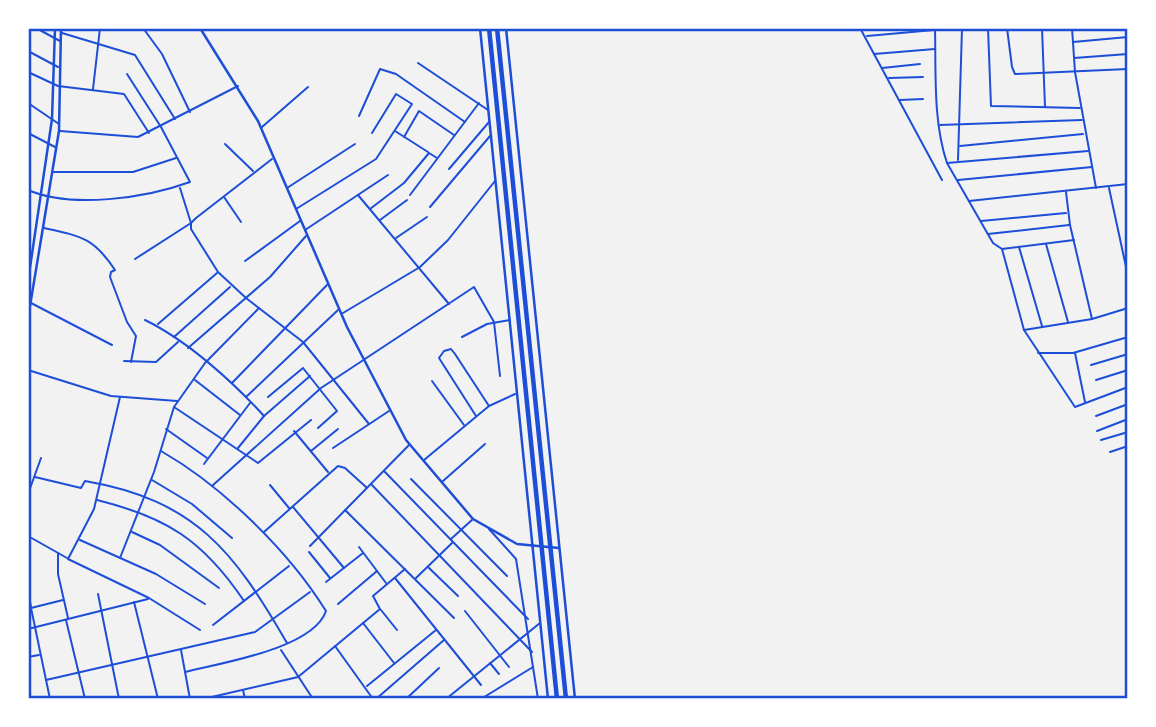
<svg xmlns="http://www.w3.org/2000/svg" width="1156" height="727" font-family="'DejaVu Sans',sans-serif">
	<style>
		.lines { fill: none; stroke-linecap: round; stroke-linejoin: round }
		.minor { stroke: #1d4ed8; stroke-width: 2 }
		.tertiary { stroke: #1d4ed8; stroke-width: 2.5 }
		.motorway { stroke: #1d4ed8; stroke-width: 4.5 }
		.neatline { fill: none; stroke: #1d4ed8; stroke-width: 2.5 }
	</style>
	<rect width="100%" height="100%" fill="#f2f2f2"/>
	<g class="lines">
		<!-- minor -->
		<g class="minor">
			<polyline points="36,28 60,41"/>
			<polyline points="143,28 162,54 190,112"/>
			<polyline points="860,28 942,180"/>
			<path d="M935,28C936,72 933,122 947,163L993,243L1002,249L1074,240"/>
			<polyline points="988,28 991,106 1080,108"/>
			<polyline points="1007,28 1012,67 1015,74 1128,69"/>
			<polyline points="1042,28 1045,107"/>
			<polyline points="1072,28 1075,72 1096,188"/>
			<polyline points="62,33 135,55 175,119"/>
			<polyline points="867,36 934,30"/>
			<polyline points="1073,42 1128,37"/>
			<polyline points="28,51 58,67"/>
			<polyline points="874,54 935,49"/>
			<polyline points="1074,58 1128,54"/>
			<polyline points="418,63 488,110"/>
			<polyline points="882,68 920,64"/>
			<polyline points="28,72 58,86 124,94 149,133"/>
			<polyline points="889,78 923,77"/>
			<polyline points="93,89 100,28"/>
			<polyline points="900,100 923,99"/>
			<polyline points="28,103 59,124"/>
			<polyline points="359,116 380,69 396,74 465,122"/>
			<polyline points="940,125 1082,120"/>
			<polyline points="262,127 308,87"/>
			<polyline points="60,131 138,137 238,86"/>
			<polyline points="395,131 428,152"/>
			<polyline points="28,133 55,147"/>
			<polyline points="404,137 419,111 454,135"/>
			<polyline points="225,144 253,171"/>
			<polyline points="960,146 1083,134"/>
			<polyline points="272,159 196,218 191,223 191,229 218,272 246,298 303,342 369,424"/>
			<polyline points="958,160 962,28"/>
			<polyline points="947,163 1088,151"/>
			<polyline points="449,169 489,122"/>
			<polyline points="54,172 133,172 176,158"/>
			<polyline points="958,180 1092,167"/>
			<polyline points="287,188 355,144"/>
			<polyline points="1109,188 1128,276"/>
			<path d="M28,190C72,209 146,198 190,182L161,127L127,74"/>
			<polyline points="1066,192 1070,225 1092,319"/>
			<polyline points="358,195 449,304"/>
			<polyline points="410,195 479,103"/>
			<polyline points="224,197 241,222"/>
			<polyline points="969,201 1128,184"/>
			<polyline points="430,207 490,136"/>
			<polyline points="296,209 376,159 412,104 396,94 372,133"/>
			<polyline points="370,209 404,183 429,153 437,158"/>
			<polyline points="380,220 407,200"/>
			<polyline points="981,221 1066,213"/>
			<path d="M44,228C81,236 94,238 115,270L111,272L110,277L127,322L136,336L131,362"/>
			<polyline points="305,230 388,175"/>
			<polyline points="988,234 1069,225"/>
			<polyline points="396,238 427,217"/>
			<polyline points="1046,244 1068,322"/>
			<polyline points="1019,247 1042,326"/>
			<polyline points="1002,249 1024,330 1075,407 1128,387"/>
			<polyline points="135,259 191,223 180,188"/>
			<polyline points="245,261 300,221"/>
			<polyline points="31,303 112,345"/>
			<polyline points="343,313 420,267 448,240 495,181"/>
			<path d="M145,320C188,341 233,382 264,416"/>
			<polyline points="158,324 217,273"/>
			<polyline points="1024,330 1092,319 1128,308"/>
			<polyline points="174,337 230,287"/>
			<polyline points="462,337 487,324 510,320"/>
			<polyline points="188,348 270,277 306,236"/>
			<polyline points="1038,353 1073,353 1128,337"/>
			<polyline points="1075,353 1085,402"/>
			<polyline points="124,361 156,362 178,342"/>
			<polyline points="1091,365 1128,354"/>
			<polyline points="28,370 111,396 177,401"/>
			<polyline points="195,380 240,415"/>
			<polyline points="1096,380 1128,370"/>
			<polyline points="432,381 464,425"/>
			<polyline points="232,383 327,285"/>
			<polyline points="120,397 94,509 68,559 149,598 200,630"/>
			<polyline points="246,397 338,310"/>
			<polyline points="268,397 303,368 337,411 318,428"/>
			<polyline points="174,407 258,463 311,420"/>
			<polyline points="476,416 439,358 444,351 451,349 455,354 489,406"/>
			<polyline points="1096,416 1128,404"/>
			<polyline points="166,429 207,458"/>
			<polyline points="294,431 328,472"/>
			<polyline points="1097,431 1128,419"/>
			<polyline points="1101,440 1128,432"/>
			<polyline points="238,448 264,416 310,376"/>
			<polyline points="333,448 389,411"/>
			<path d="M161,451C222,486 288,550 326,611C313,649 220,663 185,672"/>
			<polyline points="311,451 338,429"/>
			<polyline points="1110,452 1128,446"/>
			<polyline points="424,460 489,406 515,394"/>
			<polyline points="204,464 250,403"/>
			<polyline points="384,471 528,619"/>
			<path d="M35,477L81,488L85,481C195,500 234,551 287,643"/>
			<polyline points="411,479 507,576"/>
			<polyline points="152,480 192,504 232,538"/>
			<polyline points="443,481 485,444"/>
			<polyline points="371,484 532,652"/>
			<polyline points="270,485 289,508"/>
			<polyline points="212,486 321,388 474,287 494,322 500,376"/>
			<polyline points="28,494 41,458"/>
			<path d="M97,500C166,517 203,540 244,601"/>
			<polyline points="293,507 344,568"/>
			<polyline points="345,510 454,618"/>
			<polyline points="489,529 516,559 538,699"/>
			<polyline points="132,532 160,545 219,588"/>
			<polyline points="264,532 338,466 345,468 366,487"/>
			<polyline points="28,536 67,558"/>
			<polyline points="451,539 473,519"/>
			<polyline points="80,540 156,574 205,604"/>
			<polyline points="310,546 409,445"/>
			<polyline points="359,547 386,583"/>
			<polyline points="309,552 330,578"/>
			<polyline points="58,553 58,574 68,618"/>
			<polyline points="120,558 154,472 174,407 205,363 259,308"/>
			<polyline points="428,567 458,596"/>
			<polyline points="395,578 481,685"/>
			<polyline points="416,578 452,543"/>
			<polyline points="326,582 363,553"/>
			<polyline points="28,594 31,606"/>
			<polyline points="98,594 119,699"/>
			<polyline points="134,602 158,699"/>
			<polyline points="338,604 377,571"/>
			<polyline points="381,610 397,630"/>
			<polyline points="465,611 509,667"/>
			<polyline points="66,620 85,699"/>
			<polyline points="363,623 394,663"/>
			<polyline points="213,625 289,566"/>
			<polyline points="28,629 148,599"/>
			<polyline points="335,646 373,699"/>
			<polyline points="181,650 190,699"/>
			<polyline points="281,650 313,699"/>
			<polyline points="28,657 39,655"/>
			<polyline points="490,663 499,674"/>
			<polyline points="46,680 255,632 310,592"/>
			<polyline points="367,686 436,630"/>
			<polyline points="243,690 245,699"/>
			<polyline points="50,699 31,608 63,600"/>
			<polyline points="203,699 298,677 380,609 373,596 405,569"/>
			<polyline points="376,699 444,640"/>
			<polyline points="406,699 439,668"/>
			<polyline points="446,699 540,623"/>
			<polyline points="481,699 533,667"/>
		</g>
		<!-- tertiary -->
		<g class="tertiary">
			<polyline points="200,28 258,121 347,327 406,440 473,519 517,544 559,548"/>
			<polyline points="480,28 548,699"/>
			<polyline points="506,28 575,699"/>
			<polyline points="28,281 52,119 55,28"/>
			<polyline points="28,318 59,131 61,28"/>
		</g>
		<!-- motorway -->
		<g class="motorway">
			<polyline points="489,28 557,699"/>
			<polyline points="497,28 566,699"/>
		</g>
	</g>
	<!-- border -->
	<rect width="1156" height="727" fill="none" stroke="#ffffff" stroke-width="60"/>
	<rect x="30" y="30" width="1096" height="667" class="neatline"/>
</svg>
